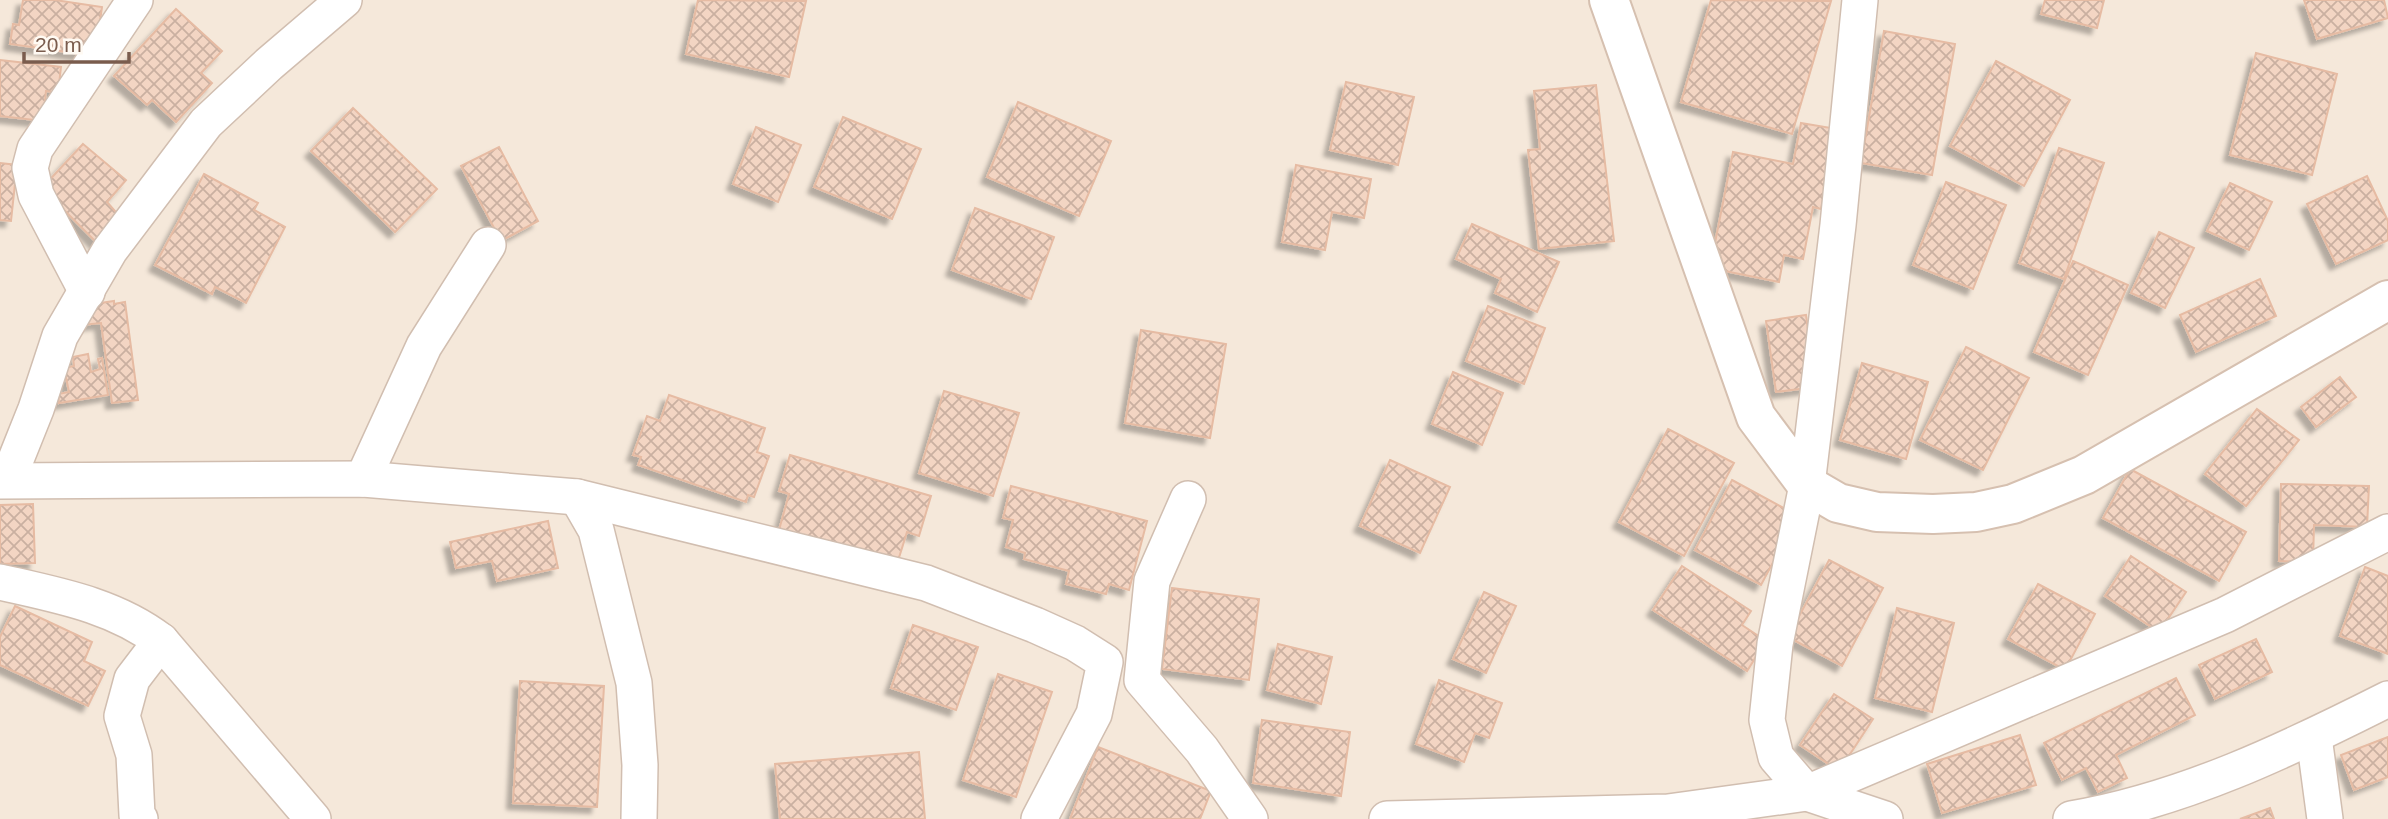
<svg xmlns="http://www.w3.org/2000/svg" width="2388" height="819" font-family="Helvetica,sans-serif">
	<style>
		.residential { fill: #f5e8da }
		.building { fill: url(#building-cross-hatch); stroke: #e6bba3; stroke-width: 2; filter: url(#shadow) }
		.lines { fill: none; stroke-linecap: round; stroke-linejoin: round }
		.minor-casing { stroke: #d1beb0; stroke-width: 38 }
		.secondary-casing { stroke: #d6c0b0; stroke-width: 42 }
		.minor { stroke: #fff; stroke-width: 35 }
		.secondary { stroke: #fff; stroke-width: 38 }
	</style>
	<defs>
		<pattern id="building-cross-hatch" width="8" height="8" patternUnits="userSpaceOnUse" patternTransform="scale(1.75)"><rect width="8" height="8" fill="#f3d5c3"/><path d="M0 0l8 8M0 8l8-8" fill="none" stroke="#cab0a1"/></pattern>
		<filter id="shadow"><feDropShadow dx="-6" dy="6" stdDeviation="2" flood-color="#0004"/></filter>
	</defs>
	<rect width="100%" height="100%" fill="#fdf6ec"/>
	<!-- residential -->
	<rect class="residential" x="0" y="0" width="2388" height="819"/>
	<!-- building -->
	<g class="building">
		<polygon points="23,0 55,0 102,7 95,56 10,44 13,24 19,25"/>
		<polygon points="698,0 806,1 789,77 686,54"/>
		<polygon points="1711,0 1831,1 1792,134 1681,102"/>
		<polygon points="2045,0 2104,0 2097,28 2041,14"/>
		<polygon points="2304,0 2384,0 2388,18 2317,39"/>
		<polygon points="176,9 222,51 201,73 212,83 176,122 152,100 147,105 114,76"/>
		<polygon points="1884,31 1955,44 1932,175 1861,163"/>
		<polygon points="2256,53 2337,74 2312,175 2230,155"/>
		<polygon points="0,60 61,67 58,93 46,91 43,121 0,116"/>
		<polygon points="1996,61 2070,100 2024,186 1950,146"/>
		<polygon points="1346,82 1414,97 1398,165 1330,150"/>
		<polygon points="1596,85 1614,241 1539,249 1528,150 1540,149 1534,91"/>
		<polygon points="1018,102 1111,141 1079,216 987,177"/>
		<polygon points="353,108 437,189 395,232 311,151"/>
		<polygon points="843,117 921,149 892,219 814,187"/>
		<polygon points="1801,123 1837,129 1821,209 1813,207 1803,259 1784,255 1779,282 1710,268 1733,152 1793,164"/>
		<polygon points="756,127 801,145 778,202 733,184"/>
		<polygon points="83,144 126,180 107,202 122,219 101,247 42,188"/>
		<polygon points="499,147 538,221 501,241 461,166"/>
		<polygon points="2059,148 2104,163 2064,279 2019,263"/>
		<polygon points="0,163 17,165 11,221 0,220"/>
		<polygon points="1296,165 1371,179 1364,218 1332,212 1325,250 1282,242"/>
		<polygon points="204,174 258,203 254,210 285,227 246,303 215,287 212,294 155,265"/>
		<polygon points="2367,176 2388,221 2388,240 2336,264 2307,204"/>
		<polygon points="1946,182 2006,205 1973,289 1913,265"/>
		<polygon points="2230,183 2272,202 2249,250 2207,231"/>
		<polygon points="975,208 1054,237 1031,299 952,270"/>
		<polygon points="1472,224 1559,262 1537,312 1495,293 1501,279 1456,259"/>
		<polygon points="2159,232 2194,248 2165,308 2131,293"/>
		<polygon points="2073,261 2128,285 2088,375 2034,352"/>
		<polygon points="2260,279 2276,316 2196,352 2180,315"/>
		<polygon points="114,301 114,304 125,302 138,400 112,403 101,323 82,325 80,306"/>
		<polygon points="1488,306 1545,328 1524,384 1466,361"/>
		<polygon points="1806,315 1816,387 1776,392 1766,321"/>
		<polygon points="1141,330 1226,344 1210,438 1125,423"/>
		<polygon points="1966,347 2029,378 1983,470 1920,440"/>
		<polygon points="88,354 91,372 100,369 98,359 102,358 108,395 59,403 58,394 69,392 64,368 74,366 73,357"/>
		<polygon points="1862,363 1928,382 1906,459 1840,440"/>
		<polygon points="1453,372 1503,393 1482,445 1432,424"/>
		<polygon points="2340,377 2356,397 2316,427 2301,407"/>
		<polygon points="944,391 1019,413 993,496 919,473"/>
		<polygon points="669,395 765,428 757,452 769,456 754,497 748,495 746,502 638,465 641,457 633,455 647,416 660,421"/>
		<polygon points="2257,409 2299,440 2246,506 2205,474"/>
		<polygon points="1668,429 1734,463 1684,556 1619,522"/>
		<polygon points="790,455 931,496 919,536 907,532 897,564 779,530 789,494 779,491"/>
		<polygon points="1390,460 1450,487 1420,553 1360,526"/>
		<polygon points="2130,469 2246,532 2219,581 2103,518"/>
		<polygon points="1732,480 1791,512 1778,536 1785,540 1761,585 1695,550"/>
		<polygon points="2281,484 2369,486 2367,527 2314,525 2313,562 2279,561"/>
		<polygon points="1011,486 1147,521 1129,590 1109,584 1106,594 1066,584 1069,571 1024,559 1025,553 1006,547 1013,520 1003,518"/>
		<polygon points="33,504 35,563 0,564 0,505"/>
		<polygon points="548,521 558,568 497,581 492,561 456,568 450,542"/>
		<polygon points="2131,556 2186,592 2159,632 2105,596"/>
		<polygon points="1829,560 1883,588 1842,666 1788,637"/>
		<polygon points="1682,566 1751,611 1742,625 1766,641 1747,671 1653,610"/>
		<polygon points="2365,567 2388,576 2388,654 2340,636"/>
		<polygon points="2038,584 2095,614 2065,670 2008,639"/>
		<polygon points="1172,588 1259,599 1249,680 1162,669"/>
		<polygon points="1484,592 1516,606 1486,673 1453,659"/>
		<polygon points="15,606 92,642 84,661 105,671 88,706 0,665 0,637"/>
		<polygon points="1897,608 1954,623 1932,712 1875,698"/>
		<polygon points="913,625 978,647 956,710 891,688"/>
		<polygon points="2256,639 2272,672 2215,699 2199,665"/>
		<polygon points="1278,644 1332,657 1321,704 1267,690"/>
		<polygon points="998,674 1052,692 1016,797 963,780"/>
		<polygon points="2176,678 2195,715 2116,755 2127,778 2098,792 2086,768 2062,780 2044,743"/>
		<polygon points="1439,680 1502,703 1489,738 1475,733 1464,762 1416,744"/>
		<polygon points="520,681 604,686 597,807 513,803"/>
		<polygon points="1834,694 1873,719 1839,771 1800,745"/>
		<polygon points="1262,720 1350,732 1341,796 1253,783"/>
		<polygon points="2020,735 2036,785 1942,813 1927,764"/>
		<polygon points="2388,737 2388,777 2354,790 2341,755"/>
		<polygon points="1098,747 1211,791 1200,819 1070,819"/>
		<polygon points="919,752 925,819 780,819 775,764"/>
		<polygon points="2270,808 2274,819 2240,819"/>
	</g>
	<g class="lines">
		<!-- minor casing -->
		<g class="minor-casing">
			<g id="minor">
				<polyline points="1860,0 1838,225 1807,485 1775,644 1767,720 1776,757 1807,793 1885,819"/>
				<polyline points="87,292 36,195 30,168 35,149 135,0"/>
				<polyline points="8,479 36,409 60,336 110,250 206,123 269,64 344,0"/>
				<polyline points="363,479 424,346 488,245"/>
				<polyline points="0,481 363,479 577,497 926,583 1035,625 1075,643 1105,662 1094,714 1039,819"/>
				<polyline points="577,497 596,530 634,683 640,765 639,819"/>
				<polyline points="1188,499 1152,581 1142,680 1202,750 1250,819"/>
				<path d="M0,582C57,595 114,605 161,641L313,819"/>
				<polyline points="2314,737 2325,819"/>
				<polyline points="140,819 137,815 134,755 122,716 132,679 161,641"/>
				<polyline points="1387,819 1668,812 1807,793 2225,615 2388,532"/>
				<path d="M2071,819C2183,800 2287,750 2388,699"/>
			</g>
		</g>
		<!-- secondary casing -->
		<g class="secondary-casing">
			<polyline id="secondary" points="1609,0 1756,417 1807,485 1838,503 1877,512 1933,514 1976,512 2013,504 2084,475 2388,300"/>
		</g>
		<!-- minor -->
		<use href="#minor" class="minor"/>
		<!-- secondary -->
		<use href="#secondary" class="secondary"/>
	</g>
	<!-- scale -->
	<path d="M24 52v10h105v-10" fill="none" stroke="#7a5c4d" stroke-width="3.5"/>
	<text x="35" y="52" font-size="21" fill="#7a5c4d" stroke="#fffaf3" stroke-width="5" paint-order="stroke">20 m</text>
</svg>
